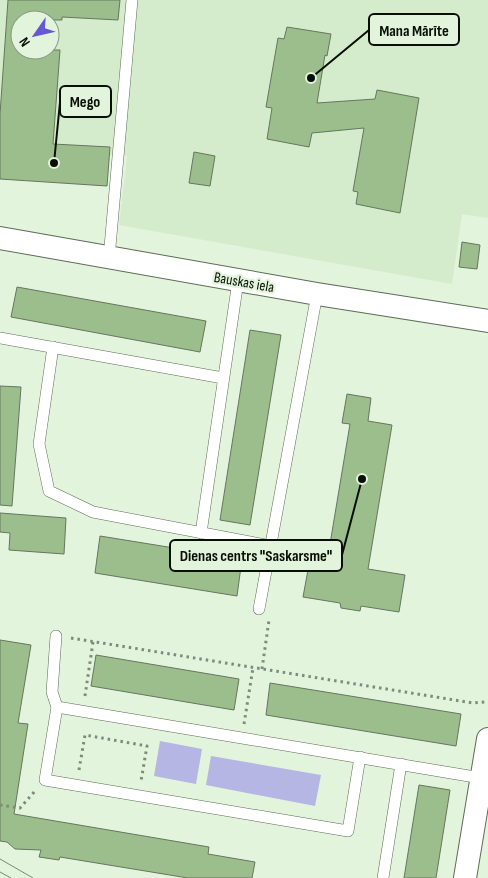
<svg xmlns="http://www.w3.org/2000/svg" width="488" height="878" font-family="'Sofia Sans Condensed',sans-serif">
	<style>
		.built { fill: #d5eccc; fill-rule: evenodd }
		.green { fill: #b5b6e4 }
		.building { fill: #9bbe8c; stroke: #66765f }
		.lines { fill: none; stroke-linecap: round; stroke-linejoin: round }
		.service-casing { stroke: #5c6c56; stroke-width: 12 }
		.minor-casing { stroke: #5c6c56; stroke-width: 24 }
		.path { stroke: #7e8b7a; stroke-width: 3; stroke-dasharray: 2.5 4; stroke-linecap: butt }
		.service { stroke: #fff; stroke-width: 11 }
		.minor { stroke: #fff; stroke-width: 22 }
		.tram { stroke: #7b8777; stroke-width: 1 }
		.labels { text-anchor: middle; stroke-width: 4.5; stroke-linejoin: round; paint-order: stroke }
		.street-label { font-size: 15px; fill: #090f07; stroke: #e2f4db }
		.leader { fill: none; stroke: #090f07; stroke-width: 2 }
		.callout-dot { fill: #090f07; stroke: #e2f4db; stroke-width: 2 }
		.callout { fill: #e2f4db; stroke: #090f07; stroke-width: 2 }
		.callout-label { font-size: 16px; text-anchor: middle; font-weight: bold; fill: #090f07 }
	</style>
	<rect width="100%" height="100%" fill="#e2f4db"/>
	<!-- built -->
	<path class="built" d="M0,0H488V218L462,214L452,284L119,225L127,156L0,149ZM20,20H50V50H20Z"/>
	<!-- green -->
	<g class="green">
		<polygon points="160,741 202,749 196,784 154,776"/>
		<polygon points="211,756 321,775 315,806 206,785"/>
	</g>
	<!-- building -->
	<g class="building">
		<polygon points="8,0 120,0 118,20 62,17 62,20 20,20 20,50 60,50 53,144 110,147 107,186 0,179 0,114"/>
		<polygon points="287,27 331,34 327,56 325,55 317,103 375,99 377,90 419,98 400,213 356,204 358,192 353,191 364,128 312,133 309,147 267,139 272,108 266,107 278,38 284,39"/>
		<polygon points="194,152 215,156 210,186 189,183"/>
		<polygon points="462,242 480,245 477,269 459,267"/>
		<polygon points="17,287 206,321 200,352 11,317"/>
		<polygon points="250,330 281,335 250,525 220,520"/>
		<polygon points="0,386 21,387 12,506 0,505"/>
		<polygon points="347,394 371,398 368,421 392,425 368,569 405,575 399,612 361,606 360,611 341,608 340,603 303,597 310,559 327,562 350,424 342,423"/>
		<polygon points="0,513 66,518 64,554 9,550 10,533 0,532"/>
		<polygon points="100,536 242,559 237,596 95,573"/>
		<polygon points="0,640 31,645 18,723 28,724 14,814 209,847 208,854 255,862 252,878 188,878 60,857 59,860 39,857 41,850 15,849 7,842 0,841"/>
		<polygon points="96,655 239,679 234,710 91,686"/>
		<polygon points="270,683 461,714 456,746 266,715"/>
		<polygon points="419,785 450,790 436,878 404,878"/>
	</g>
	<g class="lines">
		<!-- service casing -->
		<g class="service-casing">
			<g id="service">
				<polyline points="109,258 132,0"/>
				<polyline points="0,338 223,378"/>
				<polyline points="53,347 39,444 49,491 93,512 271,546"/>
				<polyline points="201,533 238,281"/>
				<polyline points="259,609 317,294"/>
				<polyline points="56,636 52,692 57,707 481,778"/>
				<polyline points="57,707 45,780 348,831 360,757"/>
				<polyline points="383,878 401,764"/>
			</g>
		</g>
		<!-- minor casing -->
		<g class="minor-casing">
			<g id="minor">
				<polyline points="0,238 317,294 488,321"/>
				<polyline points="465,878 488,739"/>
			</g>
		</g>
		<!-- path -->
		<g class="path">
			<polyline points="71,638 473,703 485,702"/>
			<polyline points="262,669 269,620"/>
			<polyline points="85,696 93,642"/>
			<polyline points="244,724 253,668"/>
			<polyline points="79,770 85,735 147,746 141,781"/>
			<polyline points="0,805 20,808 36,790"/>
		</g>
		<!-- service -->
		<use href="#service" class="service"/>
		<!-- minor -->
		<use href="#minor" class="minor"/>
		<!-- tram -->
		<g class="tram">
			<polyline points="0,859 33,878"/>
			<polyline points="0,872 11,878"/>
		</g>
	</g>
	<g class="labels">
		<!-- street labels -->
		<g class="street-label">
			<text transform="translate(244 282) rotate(10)" y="5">Bauskas iela</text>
		</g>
	</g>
	<!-- callouts -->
	<path class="leader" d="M311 78L369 30M54 163L60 102M362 479L342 555"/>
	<g class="callout-dot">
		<circle cx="311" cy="78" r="5"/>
		<circle cx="54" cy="163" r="5"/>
		<circle cx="362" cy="479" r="5"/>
	</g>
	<g class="callout">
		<rect x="369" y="14" width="90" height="31" rx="5"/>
		<rect x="60" y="86" width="51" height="31" rx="5"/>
		<rect x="170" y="540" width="172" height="31" rx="5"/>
	</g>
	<g class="callout-label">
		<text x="414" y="36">Mana Mārīte</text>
		<text x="85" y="107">Mego</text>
		<text x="256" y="561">Dienas centrs "Saskarsme"</text>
	</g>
	<!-- north arrow -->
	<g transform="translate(35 35) rotate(236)"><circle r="24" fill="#e2f4db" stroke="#8b9886"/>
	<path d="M0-4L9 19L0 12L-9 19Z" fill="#6558d1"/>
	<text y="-8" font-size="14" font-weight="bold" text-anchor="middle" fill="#090f07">N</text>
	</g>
</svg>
